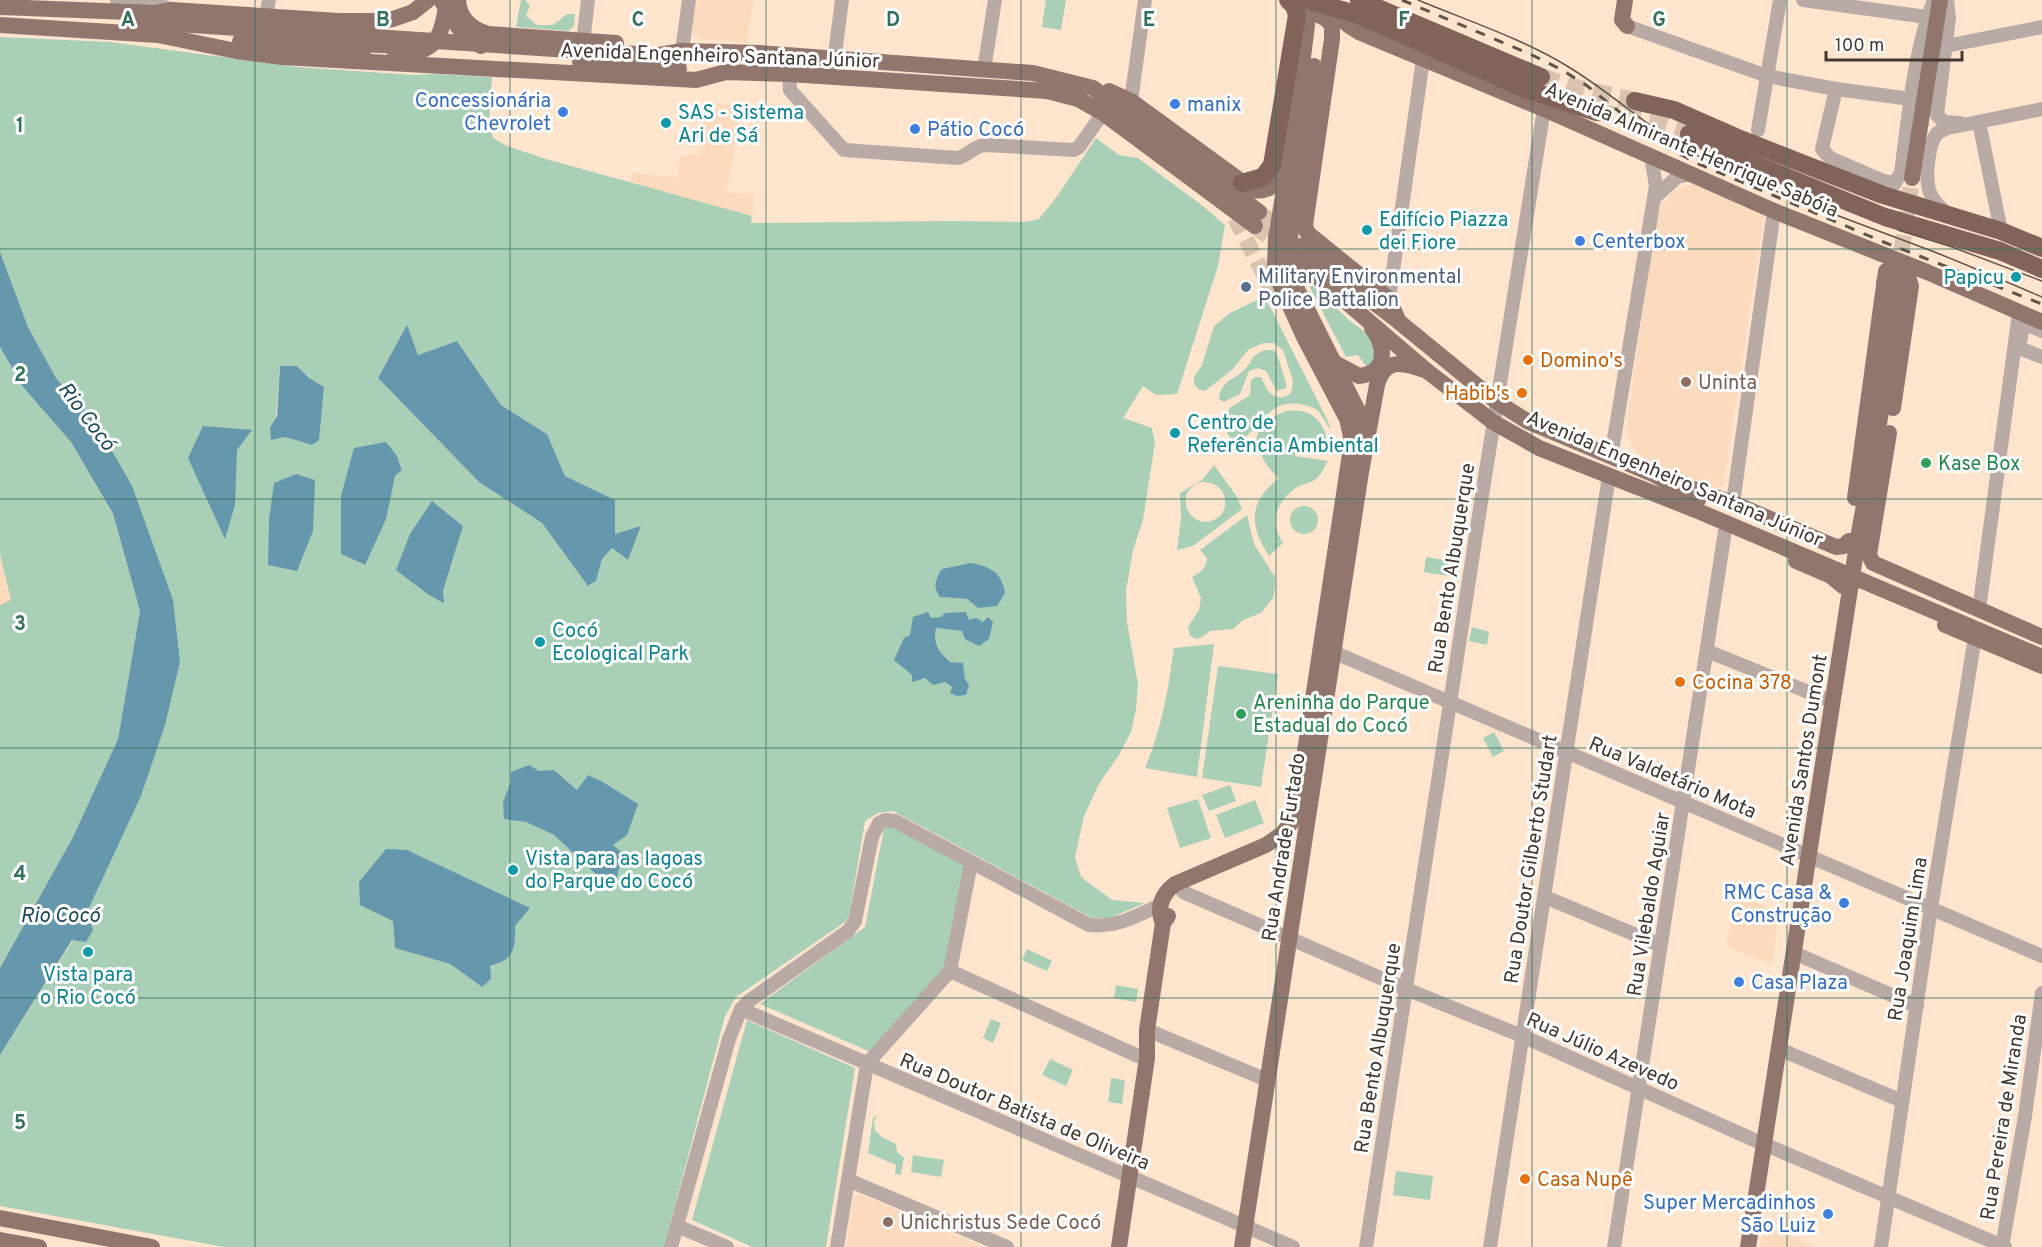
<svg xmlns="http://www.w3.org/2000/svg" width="2042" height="1247" font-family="Overpass,sans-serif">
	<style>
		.built { fill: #fbdabe }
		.green { fill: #a9cfb6; fill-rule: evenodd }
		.water { fill: #6598ad }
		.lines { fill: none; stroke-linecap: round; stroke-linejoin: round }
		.major-tunnel { stroke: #d9c2ae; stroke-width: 16; stroke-dasharray: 16 8; stroke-linecap: butt }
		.highway-tunnel { stroke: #d9c2ae; stroke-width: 18; stroke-dasharray: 18 9; stroke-linecap: butt }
		.minor { stroke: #baaaa6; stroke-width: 14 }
		.major { stroke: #91766e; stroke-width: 16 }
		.highway { stroke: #81635a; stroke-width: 18 }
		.tram { stroke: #605449; stroke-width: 1.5 }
		.rail { stroke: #605449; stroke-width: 3; stroke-dasharray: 10 10; stroke-linecap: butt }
		.major-bridge { stroke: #91766e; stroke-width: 16 }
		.grid { fill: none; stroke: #33715e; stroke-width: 1.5; stroke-opacity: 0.55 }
		.shop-dot { fill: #3f7fe0; stroke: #fff; stroke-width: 2 }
		.culture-dot { fill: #0f9aa8; stroke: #fff; stroke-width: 2 }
		.service-dot { fill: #5c6f8a; stroke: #fff; stroke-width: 2 }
		.food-dot { fill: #e8710a; stroke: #fff; stroke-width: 2 }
		.education-dot { fill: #8d6e63; stroke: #fff; stroke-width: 2 }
		.leisure-dot { fill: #2e9e5b; stroke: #fff; stroke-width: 2 }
		.labels { text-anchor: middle; stroke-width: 6; stroke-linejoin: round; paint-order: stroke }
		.street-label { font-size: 20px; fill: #42382f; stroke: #fff }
		.shop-label { font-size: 20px; fill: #366cbe; stroke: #fff; text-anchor: start }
		.culture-label { font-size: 20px; fill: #0d838f; stroke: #fff; text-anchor: start }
		.service-label { font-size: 20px; fill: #4e5e75; stroke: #fff; text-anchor: start }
		.food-label { font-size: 20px; fill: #c56008; stroke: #fff; text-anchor: start }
		.education-label { font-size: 20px; fill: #785e54; stroke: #fff; text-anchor: start }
		.leisure-label { font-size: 20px; fill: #27864d; stroke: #fff; text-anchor: start }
		.water-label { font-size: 21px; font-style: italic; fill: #1c4858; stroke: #fff }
		.grid-label { font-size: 20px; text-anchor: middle; font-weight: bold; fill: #33715e; stroke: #fff; stroke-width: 6; stroke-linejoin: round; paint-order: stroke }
	</style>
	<rect width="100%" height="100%" fill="#ffe4ce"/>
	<!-- built -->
	<g class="built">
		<polygon points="697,0 753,0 747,43 697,38 692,31"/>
		<polygon points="705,104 741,105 727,192 755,194 752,216 631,183 632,173 678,177 680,155 700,156"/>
		<polygon points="1694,184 1762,214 1764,217 1723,486 1715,489 1644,459 1633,448 1627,433 1627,420 1658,210 1672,192 1679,188"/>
		<polygon points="0,554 11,600 0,605"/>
		<polygon points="1735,893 1779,912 1772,965 1727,946"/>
		<polygon points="860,1194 984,1247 846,1247 854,1197"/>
		<polygon points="1764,1225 1786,1234 1816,1247 1760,1247"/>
	</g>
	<!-- green -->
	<g class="green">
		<polygon points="521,0 525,0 530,5 526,16 537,25 553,25 567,14 575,14 574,26 568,31 516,27"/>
		<polygon points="1046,0 1066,0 1061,30 1042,27"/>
		<path d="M0,37L110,42L297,67L414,75L435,74L492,77L489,124L493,138L507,146L546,159L752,216L751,223L952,221L1025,222L1039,219L1058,195L1096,138L1119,155L1138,158L1203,206L1225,225L1218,266L1177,394L1156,395L1143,386L1123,418L1152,428L1155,443L1143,520L1133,550L1126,591L1127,622L1138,684L1136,710L1131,732L1119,755L1099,784L1084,816L1075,857L1081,877L1112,900L1145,903L1110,918H1092L893,811L878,813L865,821L849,916L845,922L736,997L725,1016L664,1247H224L0,1206V1055L73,940L141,796L180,662L96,423L56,378L28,327L0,252ZM407,326L418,355L457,341L501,405L547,434L565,476L615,500V535L641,526L628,560L612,548L602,559L596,581L588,586L542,523L479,482L378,378ZM280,366H297L309,379L324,387L312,445L285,437L270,427L276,416ZM203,426L251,431L237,450ZM397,456L402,469L395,476L364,565L341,554ZM432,501L463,526L443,591L444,602ZM970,563L978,608L967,599L940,597L936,591L942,569ZM941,617L983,622L962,631L936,628C933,645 939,651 950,662L963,664L965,679L950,693L952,687L945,682L925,678L904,638C919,632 924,619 941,617ZM554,770L577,790L613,845L605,883L554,835L526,822L505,818L503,802L511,781ZM476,884L529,908L514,926L515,941L499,964L490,966L482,987L450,964L395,948L393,921Z"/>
		<polygon points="1305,278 1349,320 1369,335 1378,353 1369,370 1358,355 1346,357"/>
		<path d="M1261,298L1266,299L1327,419L1331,429C1325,424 1323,415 1317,410C1312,406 1305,405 1299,404C1261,399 1259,441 1232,440L1227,433L1226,414L1230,408L1250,395L1251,380L1255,377H1261C1267,391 1275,405 1291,393L1293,381L1283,350L1274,343H1263L1248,350L1232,370L1205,391L1198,389L1194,384V377L1202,365L1214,326L1230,313Z"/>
		<polygon points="0,347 23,387 71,442 113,515 140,611 118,739 73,837 0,968 0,605 11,600 0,554"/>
		<path d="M1265,350H1273L1277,354L1286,383V388L1277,391L1266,371L1258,368L1249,371L1240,394L1224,402L1219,399C1221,380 1233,381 1244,370C1255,360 1248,357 1265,350Z"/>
		<path d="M1286,411C1315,407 1326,424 1329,451L1296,446L1295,456L1328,461C1324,468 1320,477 1313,481C1309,483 1304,484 1299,486C1277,500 1268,520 1283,543L1269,556C1249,524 1248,503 1279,478C1270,472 1254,448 1257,436C1260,425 1275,415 1286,411Z"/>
		<path d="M1214,465L1237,497L1242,509L1193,546L1177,550L1181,518L1180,493L1202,480ZM1201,482C1220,481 1231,497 1222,514C1196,540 1167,494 1201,482Z"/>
		<circle cx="1304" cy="520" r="14"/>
		<path d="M1247,515L1254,544L1275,577V588L1273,598L1261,613L1243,620L1233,629L1210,631L1202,637L1197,639L1190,636L1188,627L1199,610L1201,598L1192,577C1201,572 1206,569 1207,558L1200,550Z"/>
		<polygon points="1426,557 1457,562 1455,577 1424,572"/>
		<polygon points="1472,627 1489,632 1487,645 1469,641"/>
		<path d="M1214,644L1197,777L1145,768C1162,728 1168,690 1174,648Z"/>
		<polygon points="1218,666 1278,674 1261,787 1202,778"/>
		<polygon points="1494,732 1504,751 1493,757 1483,738"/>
		<polygon points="1230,785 1236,801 1209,811 1202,795"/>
		<polygon points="1198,799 1211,838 1180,848 1167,808"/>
		<polygon points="1255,800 1264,823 1225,838 1216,815"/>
		<polygon points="885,823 966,865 947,969 873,1053 760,1004 865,927"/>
		<polygon points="1027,949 1052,961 1047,971 1022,960"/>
		<polygon points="1116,985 1138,989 1136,1002 1114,998"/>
		<polygon points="991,1019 1001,1023 993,1043 983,1038"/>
		<polygon points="747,1020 855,1068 826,1247 752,1247 692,1220"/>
		<polygon points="1050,1059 1073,1070 1066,1086 1042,1075"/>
		<polygon points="1111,1078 1125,1080 1122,1104 1108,1102"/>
		<polygon points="877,1115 874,1121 875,1130 882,1137 896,1144 897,1152 904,1158 901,1175 895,1174 896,1165 868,1153 873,1118"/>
		<polygon points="913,1155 944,1160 941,1177 911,1172"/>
		<polygon points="1396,1171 1433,1176 1430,1200 1393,1195"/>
	</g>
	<!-- water -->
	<g class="water">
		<polygon points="0,252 28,327 56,378 96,423 132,486 173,600 180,662 165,725 141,796 87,912 93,930 86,942 72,940 0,1055 0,968 73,837 118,739 140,611 113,514 71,442 23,387 0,347"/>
		<polygon points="407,325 418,355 457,341 501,405 547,434 565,476 615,500 615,534 641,526 628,560 612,548 602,559 596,581 588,586 542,523 479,482 378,378"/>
		<polygon points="280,366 297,366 309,378 324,387 319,440 312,445 285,437 271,440 270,427 277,416"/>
		<polygon points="203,426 252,430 237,450 235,505 225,539 188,458"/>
		<polygon points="386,442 397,456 402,470 395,476 386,519 365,565 341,554 341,496 354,448"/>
		<polygon points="296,474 315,480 313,531 297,571 268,565 269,520 274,483"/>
		<polygon points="432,501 463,526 443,591 444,603 429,595 396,570 410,534"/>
		<path d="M970,563C989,566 1002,572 1005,593L997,606L978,608L967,599L940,597C932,586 936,579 942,569Z"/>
		<path d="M928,612L931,618L941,617L945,613L966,612L969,620L976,618L983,622L988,617L993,622L989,639L979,646L965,639L962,631L936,628C933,645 939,651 950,662L963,663L965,679L969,685L966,695L957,696L950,693L952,687L945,682L933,685L925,678L912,682V675L894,660L904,638L910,635L913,617Z"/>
		<polygon points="529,765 539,771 554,770 577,790 588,775 603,782 638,804 627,835 613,845 622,853 617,878 605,883 554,835 526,822 504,819 503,802 511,781 511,772"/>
		<path d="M386,849L407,850L530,908L515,926C516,948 513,961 490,966L491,979L482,987L450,964L395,948L393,921L360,905L359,882Z"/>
	</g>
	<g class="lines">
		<!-- major-tunnel -->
		<g class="major-tunnel">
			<polyline points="1259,212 1288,236"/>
			<polyline points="1235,218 1279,304"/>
			<polyline points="1255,226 1285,250"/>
			<polyline points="1898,275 1912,178"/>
		</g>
		<!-- highway-tunnel -->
		<g class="highway-tunnel">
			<polyline points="1541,77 1571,87 1635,101"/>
			<polyline points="1596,112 1652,122 1689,134"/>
		</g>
		<!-- minor -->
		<g class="minor">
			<polyline points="117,0 155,3 172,10"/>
			<polyline points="1803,0 1927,17"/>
			<polyline points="1947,0 1949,18 1937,115 1944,122 1960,123"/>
			<polyline points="266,16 269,0"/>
			<polyline points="1627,26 1767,76 1836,89 1911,99"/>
			<polyline points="583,42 588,0"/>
			<polyline points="1946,46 2042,27"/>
			<polyline points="682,51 689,0"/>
			<polyline points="984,70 995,0"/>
			<path d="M789,74L790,90L844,150L958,158C969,155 974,146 985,145L1074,150L1079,147L1103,113"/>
			<polyline points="832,77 842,0"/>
			<polyline points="1836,89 1822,149 1830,158 1883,181 1895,183"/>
			<polyline points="1131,101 1145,0"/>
			<polyline points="1979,122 2001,231"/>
			<polyline points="1758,130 1780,0"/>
			<path d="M1883,195L1895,183L1901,172C1909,115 1913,54 1934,0"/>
			<polyline points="1654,198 1677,177 1692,174"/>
			<path d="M1946,213C1941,208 1934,202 1931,195C1924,181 1928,145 1937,133L1948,128L2042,109"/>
			<polyline points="1389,299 1423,59"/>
			<polyline points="2042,331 2026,324 2023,326 2019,348 2042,357"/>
			<polyline points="1611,457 1656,186 1651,156"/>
			<polyline points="1733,503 1774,211"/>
			<polyline points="1979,610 2019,313"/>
			<polyline points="1326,649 2042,956"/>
			<polyline points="1707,651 1833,702"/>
			<polyline points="1183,892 1406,989 1522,1036 1752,1139 2005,1247"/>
			<polyline points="1545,897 1660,945"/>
			<polyline points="1794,953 1917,1006"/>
			<polyline points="950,971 1138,1056"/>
			<polyline points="741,1009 1293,1247"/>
			<polyline points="1147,1030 1267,1080"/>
			<polyline points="1779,1049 1902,1101"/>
			<polyline points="848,1180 1007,1247"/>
			<polyline points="677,1226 727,1247"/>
			<path d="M671,1247L729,1039L741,1009L749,1001L848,931L855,921L872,837L879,823L885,820L895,821L1089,925C1116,928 1137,916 1160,905"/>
			<polyline points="837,1247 867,1064 950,971 971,863"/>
			<polyline points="1366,1247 1484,483 1544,109"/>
			<polyline points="1490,1247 1609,476"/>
			<polyline points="1614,1247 1725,531"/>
			<polyline points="1881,1247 1929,921 1975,637"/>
			<polyline points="2002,1247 2025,1116 2042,993"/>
		</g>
		<!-- major -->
		<g class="major">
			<path d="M458,0C459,18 471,29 488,34L616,43"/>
			<polyline points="1625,0 1622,20 1627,26"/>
			<polyline points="1331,6 1348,25 1359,32 1544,109 1774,211 1927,272 2042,322"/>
			<polyline points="0,7 155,13 172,10 338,21 378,21 393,19 413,12 428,0"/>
			<path d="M1300,17L1302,14C1313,11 1326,16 1332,26V39L1305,225"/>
			<polyline points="139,22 192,25"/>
			<polyline points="0,25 158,35 236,51 282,57 696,80 726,72 789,74 1047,91 1078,99 1103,113 1255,226"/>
			<polyline points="240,41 328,47 363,51"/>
			<polyline points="353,44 408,46"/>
			<polyline points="600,52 659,55 682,51 759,53 1033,73 1093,88 1259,212"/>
			<path d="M395,53C437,56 442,36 447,0"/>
			<polyline points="1314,66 1306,132 1287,257 1294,283 1359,413 1365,438"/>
			<path d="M1109,91L1131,101L1253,190C1270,193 1277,183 1285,170"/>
			<polyline points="1912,178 1940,0"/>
			<polyline points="1302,216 1307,232 1311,236 1389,299 1398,320"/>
			<polyline points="1300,246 1398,321 1497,402 1527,421 1655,475 1698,500"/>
			<polyline points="1297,260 1427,371 1493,422 1539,448 1693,509"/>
			<polyline points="1884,282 1892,275 1902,275 1909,280 1911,286 1893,408"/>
			<path d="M1335,363L1359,376C1388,373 1386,347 1372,328"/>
			<polyline points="1889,433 1869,555 1873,563 2042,637"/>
			<polyline points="1687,487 1733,503 1836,547 1844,546 1849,541"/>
			<polyline points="1855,498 1886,271"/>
			<polyline points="1796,561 1831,576 1843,586"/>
			<polyline points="1945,625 2042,666"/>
			<path d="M1163,923C1156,907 1162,894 1175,884L1266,845L1282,834L1291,823L1296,809L1301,778L1352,441L1347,419L1304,337L1280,284L1275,264L1276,238L1294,129L1308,17"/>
			<polyline points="0,1218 152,1247"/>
			<polyline points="0,1240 39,1247"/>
			<polyline points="1119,1247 1147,1058 1147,1030 1163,923 1168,916"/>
			<path d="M1242,1247L1361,472L1377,385C1385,356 1405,363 1427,371"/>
			<polyline points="1748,1247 1858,538 1884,396 1884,378 1898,279"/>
		</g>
		<!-- highway -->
		<g class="highway">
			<polyline points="1307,0 1359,15 1525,89 1596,112"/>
			<polyline points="1359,0 1541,77"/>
			<polyline points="1635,101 1674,110 1740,139 1883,195 2001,231 2042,248"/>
			<polyline points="1689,134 1745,160 1885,217 2000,251 2042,269"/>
			<polyline points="1242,183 1263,177 1272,165 1297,15 1294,6 1288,0"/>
		</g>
		<!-- tram -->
		<g class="tram">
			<path d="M1418,0C1466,20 1523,39 1567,66C1614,94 1653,133 1702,158C1778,195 1858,223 1937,253C1972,267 2007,282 2042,297"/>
			<polyline points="1898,230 1952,247 2042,281"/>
		</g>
		<!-- rail -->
		<polyline class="rail" points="1402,0 1530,54 1562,70 1586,85 1642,130 1668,148 1699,164 1886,243 2042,304"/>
		<!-- major-bridge -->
		<g class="major-bridge">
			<polyline points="441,0 458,27 481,46"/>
			<polyline points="192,25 600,52"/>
			<polyline points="580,62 679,68"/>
			<polyline points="1693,509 2042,657"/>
		</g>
	</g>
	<!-- grid -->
	<path class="grid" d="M255,0V1247M510,0V1247M766,0V1247M1021,0V1247M1276,0V1247M1532,0V1247M1787,0V1247M0,249H2042M0,499H2042M0,748H2042M0,998H2042"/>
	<!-- markers -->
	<g class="shop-dot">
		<circle cx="1175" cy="104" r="6"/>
		<circle cx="563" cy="112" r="6"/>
		<circle cx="915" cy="129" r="6"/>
		<circle cx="1580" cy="241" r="6"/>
		<circle cx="1844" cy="903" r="6"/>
		<circle cx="1739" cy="982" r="6"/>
		<circle cx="1828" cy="1214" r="6"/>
	</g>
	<g class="culture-dot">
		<circle cx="666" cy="123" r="6"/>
		<circle cx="1367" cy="230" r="6"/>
		<circle cx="2016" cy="277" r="6"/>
		<circle cx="1175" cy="433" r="6"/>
		<circle cx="540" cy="642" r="6"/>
		<circle cx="513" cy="870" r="6"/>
		<circle cx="88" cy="952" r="6"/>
	</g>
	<circle class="service-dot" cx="1246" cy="287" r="6"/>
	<g class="food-dot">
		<circle cx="1528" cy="360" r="6"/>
		<circle cx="1522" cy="393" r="6"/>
		<circle cx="1680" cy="682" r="6"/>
		<circle cx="1525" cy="1179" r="6"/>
	</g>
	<g class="education-dot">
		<circle cx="1686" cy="382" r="6"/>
		<circle cx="888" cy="1222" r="6"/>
	</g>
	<g class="leisure-dot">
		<circle cx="1926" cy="463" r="6"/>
		<circle cx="1241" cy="714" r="6"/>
	</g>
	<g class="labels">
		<!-- street labels -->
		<g class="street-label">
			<text transform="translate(720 55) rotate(2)" y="7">Avenida Engenheiro Santana Júnior</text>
			<text transform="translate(1692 149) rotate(23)" y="7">Avenida Almirante Henrique Sabóia</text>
			<text transform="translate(1675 478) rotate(23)" y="7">Avenida Engenheiro Santana Júnior</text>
			<text transform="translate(1451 568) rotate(-81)" y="7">Rua Bento Albuquerque</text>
			<text transform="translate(1803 760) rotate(-81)" y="7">Avenida Santos Dumont</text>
			<text transform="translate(1673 777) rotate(23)" y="7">Rua Valdetário Mota</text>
			<text transform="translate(1283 847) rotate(-81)" y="7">Rua Andrade Furtado</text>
			<text transform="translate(1530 859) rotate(-81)" y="7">Rua Doutor Gilberto Studart</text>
			<text transform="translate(1648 904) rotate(-81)" y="7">Rua Vilebaldo Aguiar</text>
			<text transform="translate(1907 939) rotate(-81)" y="7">Rua Joaquim Lima</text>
			<text transform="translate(1377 1048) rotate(-81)" y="7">Rua Bento Albuquerque</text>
			<text transform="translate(1603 1051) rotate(24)" y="7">Rua Júlio Azevedo</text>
			<text transform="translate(1025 1111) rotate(23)" y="7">Rua Doutor Batista de Oliveira</text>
			<text transform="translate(2003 1117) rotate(-81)" y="7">Rua Pereira de Miranda</text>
		</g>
		<!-- shop labels -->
		<g class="shop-label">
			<text x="551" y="107" text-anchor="end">Concessionária<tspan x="551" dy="23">Chevrolet</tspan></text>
			<text x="1187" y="111">manix</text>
			<text x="927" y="136">Pátio Cocó</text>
			<text x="1592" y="248">Centerbox</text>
			<text x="1832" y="899" text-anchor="end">RMC Casa &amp;<tspan x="1832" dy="23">Construção</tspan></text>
			<text x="1751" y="989">Casa Plaza</text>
			<text x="1816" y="1209" text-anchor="end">Super Mercadinhos<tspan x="1816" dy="23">São Luiz</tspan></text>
		</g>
		<!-- culture labels -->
		<g class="culture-label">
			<text x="678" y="119">SAS - Sistema<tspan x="678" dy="23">Ari de Sá</tspan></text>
			<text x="1379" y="226">Edifício Piazza<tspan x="1379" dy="23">dei Fiore</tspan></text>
			<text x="2004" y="284" text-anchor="end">Papicu</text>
			<text x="1187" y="429">Centro de<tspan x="1187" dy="23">Referência Ambiental</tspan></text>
			<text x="552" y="637">Cocó<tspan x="552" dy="23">Ecological Park</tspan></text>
			<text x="525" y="865">Vista para as lagoas<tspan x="525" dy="23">do Parque do Cocó</tspan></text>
			<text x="88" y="981" text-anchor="middle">Vista para<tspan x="88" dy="23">o Rio Cocó</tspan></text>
		</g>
		<!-- service labels -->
		<g class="service-label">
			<text x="1258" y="283">Military Environmental<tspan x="1258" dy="23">Police Battalion</tspan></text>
		</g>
		<!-- food labels -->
		<g class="food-label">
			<text x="1540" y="367">Domino's</text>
			<text x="1510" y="400" text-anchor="end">Habib's</text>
			<text x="1692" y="689">Cocina 378</text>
			<text x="1537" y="1186">Casa Nupê</text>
		</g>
		<!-- education labels -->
		<g class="education-label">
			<text x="1698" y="389">Uninta</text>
			<text x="900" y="1229">Unichristus Sede Cocó</text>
		</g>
		<!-- leisure labels -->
		<g class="leisure-label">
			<text x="1938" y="470">Kase Box</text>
			<text x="1253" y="709">Areninha do Parque<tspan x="1253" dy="23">Estadual do Cocó</tspan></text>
		</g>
		<!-- water labels -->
		<g class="water-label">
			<text transform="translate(87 416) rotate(53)" y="7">Rio Cocó</text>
			<text x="60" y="922">Rio Cocó</text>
		</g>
	</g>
	<g class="grid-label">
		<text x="128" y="26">A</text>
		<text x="383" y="26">B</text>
		<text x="638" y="26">C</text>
		<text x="893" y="26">D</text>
		<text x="1149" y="26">E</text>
		<text x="1404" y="26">F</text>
		<text x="1659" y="26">G</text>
		<text x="20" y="132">1</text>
		<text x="20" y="381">2</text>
		<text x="20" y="630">3</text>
		<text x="20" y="880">4</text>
		<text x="20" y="1129">5</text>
	</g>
	<!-- scale -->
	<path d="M1826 51v9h136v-9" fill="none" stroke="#42382f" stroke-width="3"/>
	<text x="1835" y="51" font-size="18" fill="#42382f" stroke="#ffffff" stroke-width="4.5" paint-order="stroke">100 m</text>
</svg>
